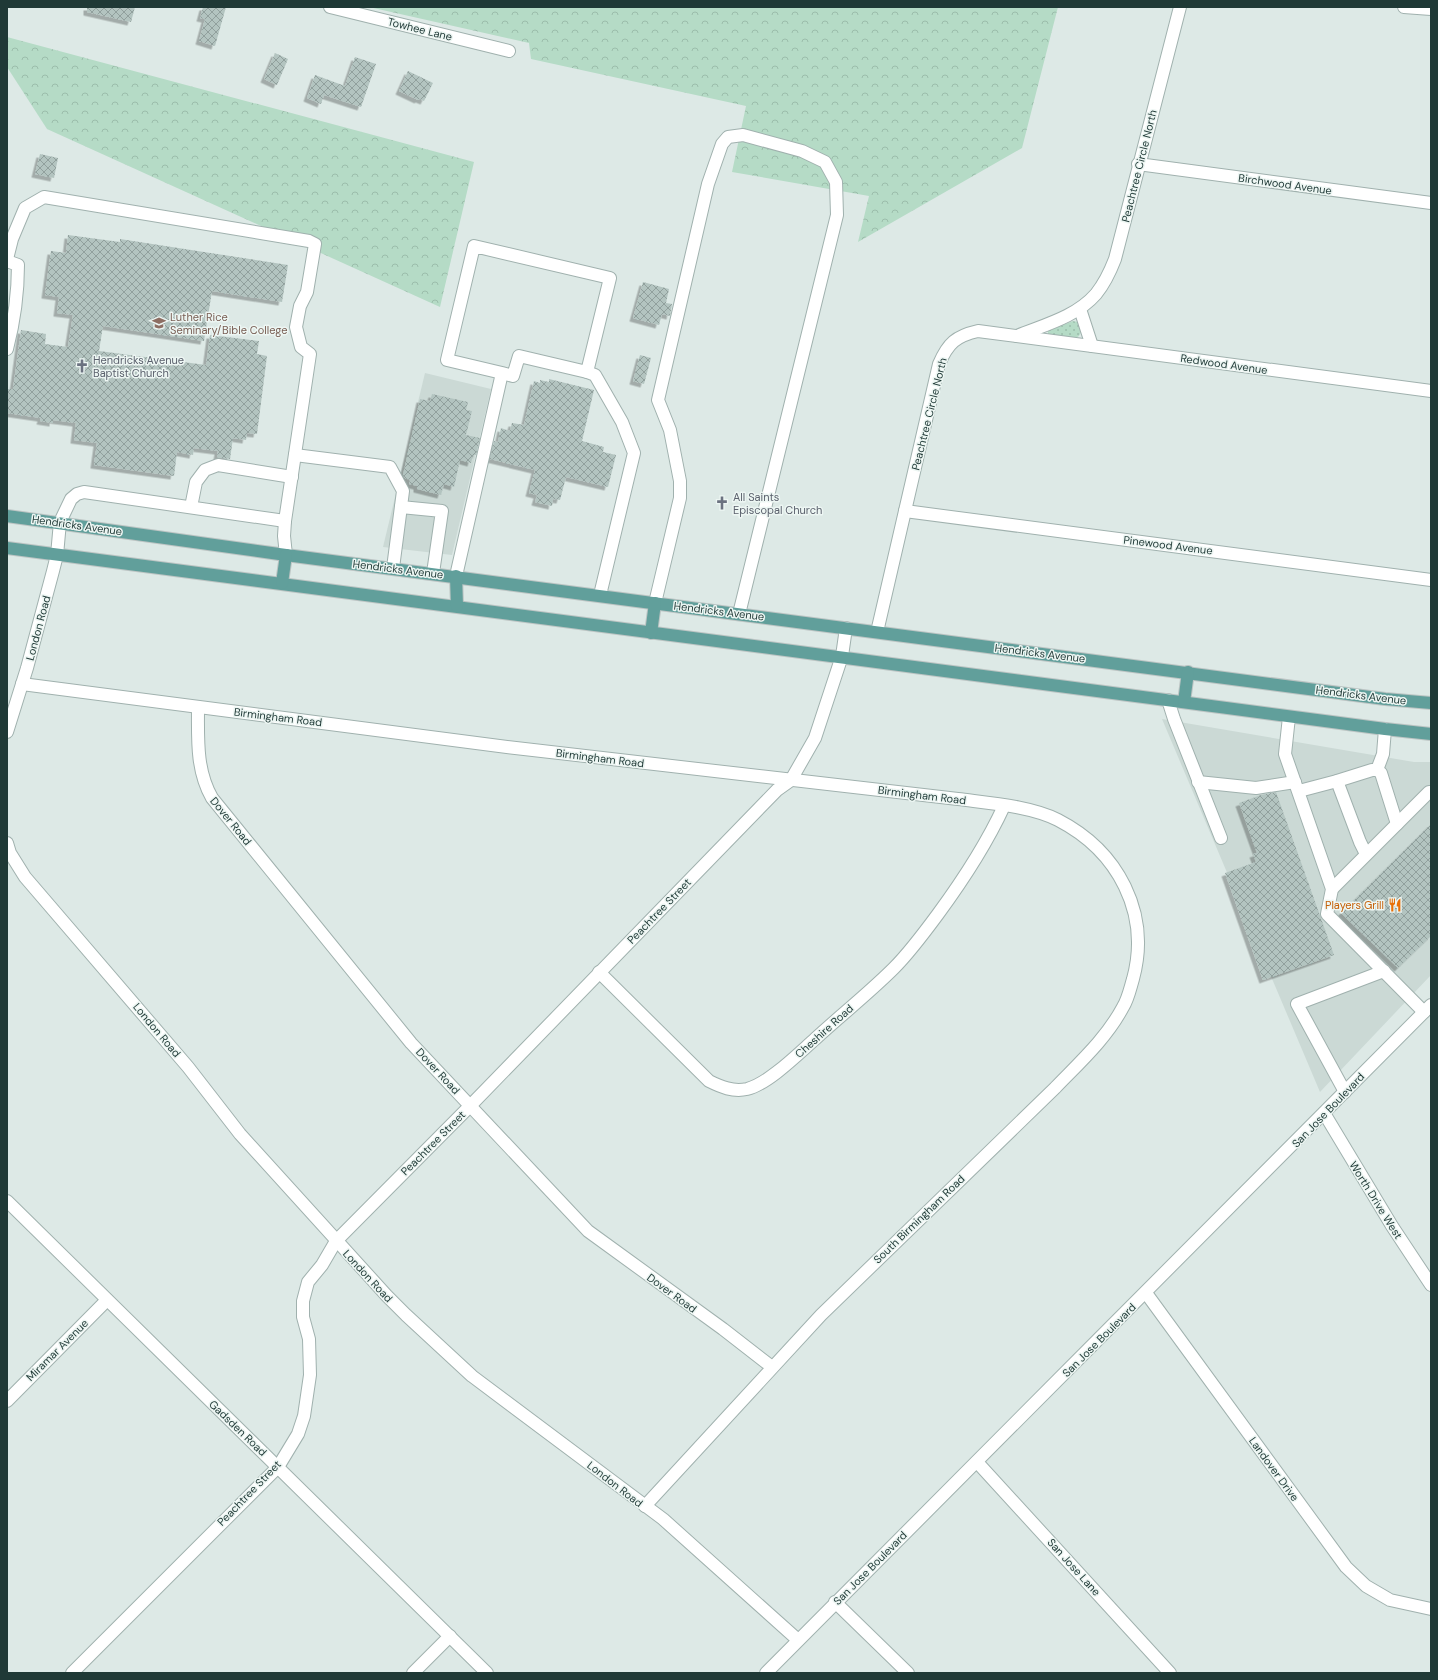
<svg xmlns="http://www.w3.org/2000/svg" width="1438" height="1680" font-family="'DM Sans',sans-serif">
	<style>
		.built { fill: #cbd9d5 }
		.grass { fill: url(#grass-dots) }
		.forest { fill: url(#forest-crowns) }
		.building { fill: url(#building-cross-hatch); filter: url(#shadow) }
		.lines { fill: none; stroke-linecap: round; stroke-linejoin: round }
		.minor-casing { stroke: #a0b1ae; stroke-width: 14 }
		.major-casing { stroke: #bcc4c3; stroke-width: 14 }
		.minor { stroke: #fff; stroke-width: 12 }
		.major { stroke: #619f9b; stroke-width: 12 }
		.labels { text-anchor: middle; stroke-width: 3; stroke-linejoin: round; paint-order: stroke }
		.street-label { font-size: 11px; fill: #1f3936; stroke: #edf6f3 }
		.education-label { font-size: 11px; fill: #785e54; stroke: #edf6f3; text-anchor: start }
		.worship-label { font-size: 11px; fill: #5b616d; stroke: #edf6f3; text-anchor: start }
		.food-label { font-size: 11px; fill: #c56008; stroke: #edf6f3; text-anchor: end }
	</style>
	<defs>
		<pattern id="grass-dots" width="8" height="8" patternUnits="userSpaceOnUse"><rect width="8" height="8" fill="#b5dbc6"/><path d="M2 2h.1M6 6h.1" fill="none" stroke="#9bbdab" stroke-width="1.8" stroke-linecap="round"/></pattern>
		<pattern id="forest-crowns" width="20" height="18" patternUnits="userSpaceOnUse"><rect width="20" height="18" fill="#b5dbc6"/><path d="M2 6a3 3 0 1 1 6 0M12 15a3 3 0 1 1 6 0" fill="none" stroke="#9bbdab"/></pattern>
		<pattern id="building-cross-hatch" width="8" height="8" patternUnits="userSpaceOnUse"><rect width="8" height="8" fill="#b3c4c0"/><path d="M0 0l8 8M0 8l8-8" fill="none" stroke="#91a09d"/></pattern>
		<filter id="shadow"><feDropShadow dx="-3.5" dy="3.5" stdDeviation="0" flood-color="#0004"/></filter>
	</defs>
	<rect width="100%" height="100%" fill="#dde9e6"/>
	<!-- built -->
	<g class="built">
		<polygon points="425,373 491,389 452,555 383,547"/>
		<polygon points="1162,719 1414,762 1431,762 1431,975 1320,1092"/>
	</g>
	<!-- grass -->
	<polygon class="grass" points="1073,321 1078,322 1082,330 1079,336 1074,339 1048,335 1048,331"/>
	<!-- forest -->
	<g class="forest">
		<polygon points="369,7 1058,7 1022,148 858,242 869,196 732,172 746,106 531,59 529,43"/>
		<polygon points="7,37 474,162 440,307 47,129 7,67"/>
	</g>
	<!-- building -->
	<g class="building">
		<polygon points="87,7 135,7 131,22 87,12"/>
		<polygon points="203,7 226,7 215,46 199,41 205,19 200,18"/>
		<polygon points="275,53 288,59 277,85 264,79"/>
		<polygon points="355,57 376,64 361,107 324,95 321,104 307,98 315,75 345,86"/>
		<polygon points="408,71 433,83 424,101 419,99 418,100 399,91"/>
		<polygon points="40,154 58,158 54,178 35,174"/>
		<polygon points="68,235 120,242 120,239 288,265 282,302 212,291 204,341 103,326 99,351 206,365 210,335 259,341 257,354 267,356 257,434 247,433 246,440 233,438 230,459 217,457 218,451 194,448 193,455 177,452 174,476 94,465 97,443 74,440 76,423 53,420 53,423 40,421 41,418 7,413 7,389 13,389 21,330 46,334 45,344 68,347 73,315 57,313 59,297 45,295 51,251 66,253"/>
		<polygon points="643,282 669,289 666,303 672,304 670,316 662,314 659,325 633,318"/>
		<polygon points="640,355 651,358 644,384 633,381"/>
		<polygon points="549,379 594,390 582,441 604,447 603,452 616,455 608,487 566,477 560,500 553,499 552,506 535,502 537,495 529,493 535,470 490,459 494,441 498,442 501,428 510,431 512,423 524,425 534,381 540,383 540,380 549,382"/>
		<polygon points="432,394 468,402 466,410 472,411 466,435 480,438 476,455 473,455 471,463 460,460 454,487 444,484 441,495 417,489 417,486 409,484 410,480 405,478 403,475 420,399 430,401"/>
		<polygon points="1276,792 1334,955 1263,980 1225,873 1256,862 1253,854 1257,853 1239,803 1261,795"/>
		<polygon points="1431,824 1431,936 1398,968 1341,913"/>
	</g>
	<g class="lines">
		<!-- minor casing -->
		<g class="minor-casing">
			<g id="minor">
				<polyline points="330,7 509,51"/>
				<polyline points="1404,7 1431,9"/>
				<polyline points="1138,164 1431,203"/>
				<polyline points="7,259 12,239 25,208 44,197 309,241 315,244 307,292 300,306 296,327 301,347 310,354 285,521 284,536 286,555"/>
				<path d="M7,261L18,265C18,292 14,322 7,349"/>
				<polyline points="1080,309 1092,346"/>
				<path d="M1017,336C1044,325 1076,317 1096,294C1104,284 1110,272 1115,259L1180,7"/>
				<polyline points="587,372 595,375 622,422 634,453 600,595"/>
				<polyline points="295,455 390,467 403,491 393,568"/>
				<polyline points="191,507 196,482 205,470 218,465 292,477"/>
				<polyline points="401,507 442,511 433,573"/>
				<polyline points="905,511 1431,580"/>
				<polyline points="456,576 502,373 513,376 519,356 587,372 610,278 474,246 447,360 502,373"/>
				<polyline points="655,603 680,498 680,481 670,430 658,400 708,184 722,144 728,137 743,135 802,151 825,162 836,182 837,215 739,614"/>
				<path d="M877,632L939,364C948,343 956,336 978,331L1431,391"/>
				<path d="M22,684L507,747L958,799C988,803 1031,806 1058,820C1118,851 1151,913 1133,979C1130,989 1128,999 1123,1007C1106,1039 1079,1063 1055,1088L821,1315L645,1506"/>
				<polyline points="1168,700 1174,719 1221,838"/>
				<path d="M198,707C198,739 196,770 212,798L411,1043L588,1231L723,1329L772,1367"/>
				<polyline points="1289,717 1285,754 1332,889 1327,914 1424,1012"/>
				<polyline points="7,732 27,668 53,571 57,555 60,522 71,499 77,494 84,492 285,521"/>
				<polyline points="1377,770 1383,754 1385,729"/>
				<polyline points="1337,781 1360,842 1366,854"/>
				<polyline points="1198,782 1256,788 1295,782"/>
				<polyline points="1299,791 1337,781 1372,770 1377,770 1381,773 1397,824"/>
				<polyline points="7,843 10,853 25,877 188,1067 240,1134 387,1296 406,1315 472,1376 663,1519 798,1640"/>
				<polyline points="1332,889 1429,792 1431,792"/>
				<path d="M599,972L709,1081C721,1087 733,1092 747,1089C768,1084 798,1054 815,1039C841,1015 869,993 894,968C910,952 924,933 938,914C963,880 986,845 1004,806"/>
				<polyline points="1345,1092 1297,1004 1384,971"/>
				<polyline points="1324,1113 1392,1226 1431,1285"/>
				<polyline points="7,1201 487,1673"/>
				<polyline points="1146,1293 1346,1567 1366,1586 1390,1600 1431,1609"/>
				<polyline points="7,1401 107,1300"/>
				<polyline points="977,1462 1170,1673"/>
				<polyline points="835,1602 908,1673"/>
				<polyline points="72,1673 278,1467 298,1434 304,1416 310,1375 309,1339 303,1317 303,1301 308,1282 322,1265 336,1241 470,1106 777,790 791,780 815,738 842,656 846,628"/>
				<polyline points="413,1673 450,1636"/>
				<path d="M766,1673C987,1450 1210,1228 1431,1005"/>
			</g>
		</g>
		<!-- major casing -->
		<g class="major-casing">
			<g id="major">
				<polyline points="7,516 286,555 1385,699 1431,703"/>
				<path d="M7,548C467,608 926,668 1385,729L1431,734"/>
				<polyline points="456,576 457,606"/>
				<polyline points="282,583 286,555"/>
				<polyline points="651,633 655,603"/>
				<polyline points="1184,702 1188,672"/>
			</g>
		</g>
		<!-- minor -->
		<use href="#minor" class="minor"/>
		<!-- major -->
		<use href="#major" class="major"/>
	</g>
	<!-- icons -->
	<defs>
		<g id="school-bare" transform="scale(1.08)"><path d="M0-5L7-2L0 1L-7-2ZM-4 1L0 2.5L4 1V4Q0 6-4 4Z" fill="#8d6e63" stroke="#edf6f3" stroke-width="2.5" paint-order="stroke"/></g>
		<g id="church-bare" transform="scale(1.08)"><path d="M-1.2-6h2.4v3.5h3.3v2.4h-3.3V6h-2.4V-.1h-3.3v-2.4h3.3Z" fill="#6b7280" stroke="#edf6f3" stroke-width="2.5" paint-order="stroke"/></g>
		<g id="restaurant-bare" transform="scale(1.08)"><path d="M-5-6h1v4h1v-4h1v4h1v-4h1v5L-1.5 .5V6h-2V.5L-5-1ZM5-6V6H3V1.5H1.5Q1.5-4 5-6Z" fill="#e8710a" stroke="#edf6f3" stroke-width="2.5" paint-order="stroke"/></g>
	</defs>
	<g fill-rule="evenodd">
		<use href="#school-bare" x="159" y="323"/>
		<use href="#church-bare" x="82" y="366"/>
		<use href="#church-bare" x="722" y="503"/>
		<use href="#restaurant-bare" x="1395" y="905"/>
	</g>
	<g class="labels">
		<!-- street labels -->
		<g class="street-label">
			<text transform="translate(420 29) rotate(14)" y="4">Towhee Lane</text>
			<text transform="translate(1139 166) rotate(-76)" y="4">Peachtree Circle North</text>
			<text transform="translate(1285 184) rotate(8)" y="4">Birchwood Avenue</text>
			<text transform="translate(1224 364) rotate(8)" y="4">Redwood Avenue</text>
			<text transform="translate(929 414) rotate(-76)" y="4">Peachtree Circle North</text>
			<text transform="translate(77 525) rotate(8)" y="4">Hendricks Avenue</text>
			<text transform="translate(1168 545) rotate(7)" y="4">Pinewood Avenue</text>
			<text transform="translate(398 569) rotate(7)" y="4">Hendricks Avenue</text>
			<text transform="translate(719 611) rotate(7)" y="4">Hendricks Avenue</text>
			<text transform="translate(38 628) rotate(-75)" y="4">London Road</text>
			<text transform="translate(1040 653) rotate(7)" y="4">Hendricks Avenue</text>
			<text transform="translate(1361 695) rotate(7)" y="4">Hendricks Avenue</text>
			<text transform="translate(278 717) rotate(7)" y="4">Birmingham Road</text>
			<text transform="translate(600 758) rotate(7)" y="4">Birmingham Road</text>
			<text transform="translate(922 795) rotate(7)" y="4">Birmingham Road</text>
			<text transform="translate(231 821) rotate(51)" y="4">Dover Road</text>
			<text transform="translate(659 911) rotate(-46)" y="4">Peachtree Street</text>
			<text transform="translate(157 1030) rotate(50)" y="4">London Road</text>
			<text transform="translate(824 1031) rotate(-42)" y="4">Cheshire Road</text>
			<text transform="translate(438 1071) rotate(47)" y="4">Dover Road</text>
			<text transform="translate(1328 1110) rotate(-46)" y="4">San Jose Boulevard</text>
			<text transform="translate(433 1143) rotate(-45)" y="4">Peachtree Street</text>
			<text transform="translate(1376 1200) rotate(58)" y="4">Worth Drive West</text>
			<text transform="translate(919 1219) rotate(-44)" y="4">South Birmingham Road</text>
			<text transform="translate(368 1276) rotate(47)" y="4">London Road</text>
			<text transform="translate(672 1293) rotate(36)" y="4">Dover Road</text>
			<text transform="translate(1099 1340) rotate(-45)" y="4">San Jose Boulevard</text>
			<text transform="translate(57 1350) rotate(-45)" y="4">Miramar Avenue</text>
			<text transform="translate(238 1428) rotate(44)" y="4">Gadsden Road</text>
			<text transform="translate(1274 1469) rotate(54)" y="4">Landover Drive</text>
			<text transform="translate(615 1484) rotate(38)" y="4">London Road</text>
			<text transform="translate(249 1493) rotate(-46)" y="4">Peachtree Street</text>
			<text transform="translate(1074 1567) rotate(48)" y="4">San Jose Lane</text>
			<text transform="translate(870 1568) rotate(-45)" y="4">San Jose Boulevard</text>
		</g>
		<!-- education labels -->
		<g class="education-label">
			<text x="170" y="321">Luther Rice<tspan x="170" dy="13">Seminary/Bible College</tspan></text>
		</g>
		<!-- worship labels -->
		<g class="worship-label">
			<text x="93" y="364">Hendricks Avenue<tspan x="93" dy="13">Baptist Church</tspan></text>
			<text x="733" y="501">All Saints<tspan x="733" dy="13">Episcopal Church</tspan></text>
		</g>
		<!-- food labels -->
		<g class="food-label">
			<text x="1384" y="909">Players Grill</text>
		</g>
	</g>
	<!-- border -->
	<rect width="1438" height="1680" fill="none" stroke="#1f3936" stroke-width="16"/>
</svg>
